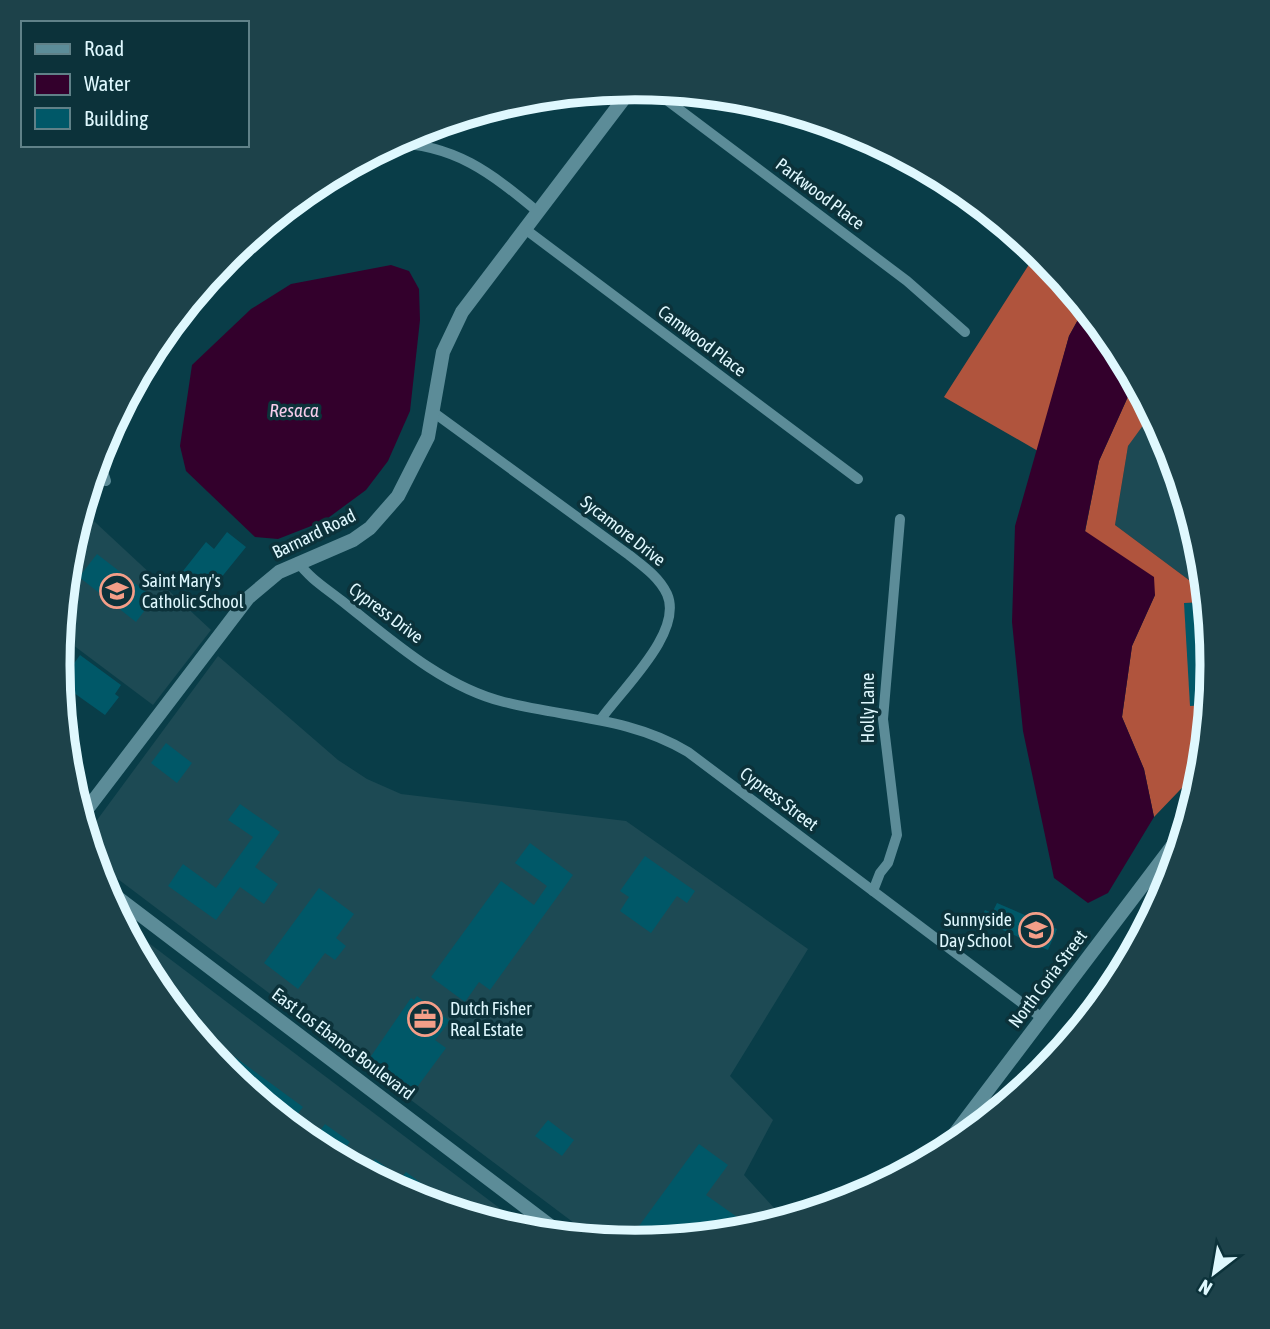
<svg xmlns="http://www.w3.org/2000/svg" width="1270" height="1329" font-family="'Asap Condensed',sans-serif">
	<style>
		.built { fill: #1d4a54 }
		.forest { fill: #b0543d }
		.water { fill: #33002c }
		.building { fill: #005868 }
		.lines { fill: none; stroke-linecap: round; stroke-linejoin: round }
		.minor { stroke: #5c8c98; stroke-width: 10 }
		.tertiary { stroke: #5c8c98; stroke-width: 14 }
		.labels { text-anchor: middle; stroke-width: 7; stroke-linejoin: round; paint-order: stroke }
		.street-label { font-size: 18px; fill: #dff8fe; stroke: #0c323a }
		.poi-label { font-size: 18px; fill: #dff8fe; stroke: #0c323a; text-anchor: start }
		.water-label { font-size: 19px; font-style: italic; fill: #f6cceb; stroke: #0c323a }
		.rim { fill: none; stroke: #dff8fe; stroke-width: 9 }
	</style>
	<rect width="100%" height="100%" fill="#093d48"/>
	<!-- built -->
	<g class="built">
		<polygon points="1149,408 1168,444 1201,552 1205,592 1115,525 1128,446"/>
		<polygon points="82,510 211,630 153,705 61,636 69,551"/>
		<polygon points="218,656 338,760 367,779 401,794 626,821 808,949 730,1076 773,1120 744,1175 775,1209 762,1226 747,1231 635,1242 594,1238 94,861 86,835"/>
		<polygon points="121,922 531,1232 414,1198 314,1144 227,1072 155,985"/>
	</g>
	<!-- forest -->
	<g class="forest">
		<polygon points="897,153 956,185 1019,237"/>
		<polygon points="1037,252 1085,307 1069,336 1038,451 944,397"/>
		<polygon points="1135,381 1152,413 1128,446 1115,525 1205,592 1212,665 1202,767 1154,817 1144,769 1122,717 1132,646 1155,595 1115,553 1085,532 1099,461"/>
	</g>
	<!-- water -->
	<g class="water">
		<polygon points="391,265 409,271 419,289 420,320 410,411 388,461 366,490 324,521 278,539 255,537 186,471 180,446 192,365 251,309 291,284"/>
		<polygon points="1085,307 1115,344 1135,381 1099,461 1085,531 1154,577 1155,595 1132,646 1122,717 1144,769 1154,817 1108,893 1088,903 1054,878 1023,731 1012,622 1015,526 1069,336"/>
		<polygon points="1142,919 1150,919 1129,959 1128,941"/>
	</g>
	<!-- building -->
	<g class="building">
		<polygon points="227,532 246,547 216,584 207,577 200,585 183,571 206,542 214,549"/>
		<polygon points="97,554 154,598 136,622 79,577"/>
		<polygon points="1204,602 1212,665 1208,705 1190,706 1184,603"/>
		<polygon points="80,655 121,685 115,694 119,697 105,715 60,683"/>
		<polygon points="166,743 192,763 177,783 151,763"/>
		<polygon points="240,804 280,832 255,867 278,884 264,904 240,887 216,920 168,886 183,864 216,888 253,837 228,820"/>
		<polygon points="530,843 573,875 490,990 479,982 465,1002 431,977 501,881 534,905 547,886 515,863"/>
		<polygon points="645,856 695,891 687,903 677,896 651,933 620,911 629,897 620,891"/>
		<polygon points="319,888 354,914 336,938 346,946 335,960 325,953 298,989 264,963"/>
		<polygon points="997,903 1057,929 1048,950 980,920 985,910 992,913"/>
		<polygon points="417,996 450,1021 435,1040 446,1048 415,1090 369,1059 411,998 414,1000"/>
		<polygon points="235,1057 303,1107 290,1124 225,1070"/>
		<polygon points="548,1120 574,1140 562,1156 535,1136"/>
		<polygon points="325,1124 350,1142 346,1147 371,1166 375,1159 401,1178 406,1172 440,1197 436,1204 414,1198 314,1144 312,1142"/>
		<polygon points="699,1144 728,1165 706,1195 754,1229 635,1242 619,1240 629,1226 636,1230"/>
	</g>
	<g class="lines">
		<!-- minor -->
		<g class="minor">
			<polyline points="652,89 907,281 965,332"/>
			<path d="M391,143C455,144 491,173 538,212"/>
			<polyline points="525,229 858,479"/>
			<path d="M433,412L629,555C643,566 659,577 667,594C684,632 622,689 601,719"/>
			<polyline points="98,456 106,481"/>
			<path d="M298,562C309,578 327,589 342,601C390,639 443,687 504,702C567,718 630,717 688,752L1042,1018"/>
			<polyline points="873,891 880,873 888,863 897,835 883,719 900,519"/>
		</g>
		<!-- tertiary -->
		<g class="tertiary">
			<polyline points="81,817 248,598 279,572 353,540 370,528 398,496 428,437 443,352 462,312 632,88"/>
			<polyline points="101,885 561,1234"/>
			<polyline points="941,1152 1186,828"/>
		</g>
	</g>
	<!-- icons -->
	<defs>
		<g id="school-ring" transform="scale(1.75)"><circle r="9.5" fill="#0c323a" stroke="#f49e88" stroke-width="1.5"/><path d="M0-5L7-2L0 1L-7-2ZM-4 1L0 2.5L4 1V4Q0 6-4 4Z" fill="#f49e88"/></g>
		<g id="office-ring" transform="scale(1.75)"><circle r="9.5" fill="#0c323a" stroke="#f49e88" stroke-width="1.5"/><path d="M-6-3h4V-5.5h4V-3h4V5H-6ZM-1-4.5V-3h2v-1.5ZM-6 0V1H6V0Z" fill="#f49e88"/></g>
	</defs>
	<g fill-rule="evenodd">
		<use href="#school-ring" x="117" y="591"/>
		<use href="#school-ring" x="1036" y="930"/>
		<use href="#office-ring" x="425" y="1019"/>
	</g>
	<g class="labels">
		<!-- street labels -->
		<g class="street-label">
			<text transform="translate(820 194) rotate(37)" y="6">Parkwood Place</text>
			<text transform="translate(702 341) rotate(37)" y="6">Camwood Place</text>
			<text transform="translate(623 531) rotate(38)" y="6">Sycamore Drive</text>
			<text transform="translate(314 534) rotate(-26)" y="6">Barnard Road</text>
			<text transform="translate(386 613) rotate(37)" y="6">Cypress Drive</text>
			<text transform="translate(868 708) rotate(-90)" y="6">Holly Lane</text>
			<text transform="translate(779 799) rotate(37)" y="6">Cypress Street</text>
			<text transform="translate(1048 979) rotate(-53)" y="6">North Coria Street</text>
			<text transform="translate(343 1044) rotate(37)" y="6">East Los Ebanos Boulevard</text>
		</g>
		<!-- poi labels -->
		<g class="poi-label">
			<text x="142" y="587">Saint Mary's<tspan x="142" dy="21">Catholic School</tspan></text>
			<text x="1012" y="926" text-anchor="end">Sunnyside<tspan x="1012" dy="21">Day School</tspan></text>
			<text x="450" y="1015">Dutch Fisher<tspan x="450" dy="21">Real Estate</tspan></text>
		</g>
		<!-- water labels -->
		<g class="water-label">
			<text x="294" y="417">Resaca</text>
		</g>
	</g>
	<!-- crop -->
	<path d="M0 0H1270V1329H0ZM70 665a565 565 0 1 1 1130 0a565 565 0 1 1-1130 0Z" fill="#1d424a" fill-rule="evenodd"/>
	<path class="rim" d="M70 665a565 565 0 1 1 1130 0a565 565 0 1 1-1130 0Z"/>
	<!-- legend -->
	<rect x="21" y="21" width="228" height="126" fill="#0c323a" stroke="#608188" stroke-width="2"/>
	<rect x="35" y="44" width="35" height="10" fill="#5c8c98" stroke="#608188" stroke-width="2"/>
	<text x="84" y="56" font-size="21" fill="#dff8fe">Road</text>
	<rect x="35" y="74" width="35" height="21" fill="#33002c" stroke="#608188" stroke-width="2"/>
	<text x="84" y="91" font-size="21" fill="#dff8fe">Water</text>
	<rect x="35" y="108" width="35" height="21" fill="#005868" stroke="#608188" stroke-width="2"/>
	<text x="84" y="126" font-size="21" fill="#dff8fe">Building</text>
	<!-- north arrow -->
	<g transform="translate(1214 1273) rotate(211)" stroke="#0c323a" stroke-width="5" paint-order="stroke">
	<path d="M0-5L12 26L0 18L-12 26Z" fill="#dff8fe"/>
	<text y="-10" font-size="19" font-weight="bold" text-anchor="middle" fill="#dff8fe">N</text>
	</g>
</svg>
